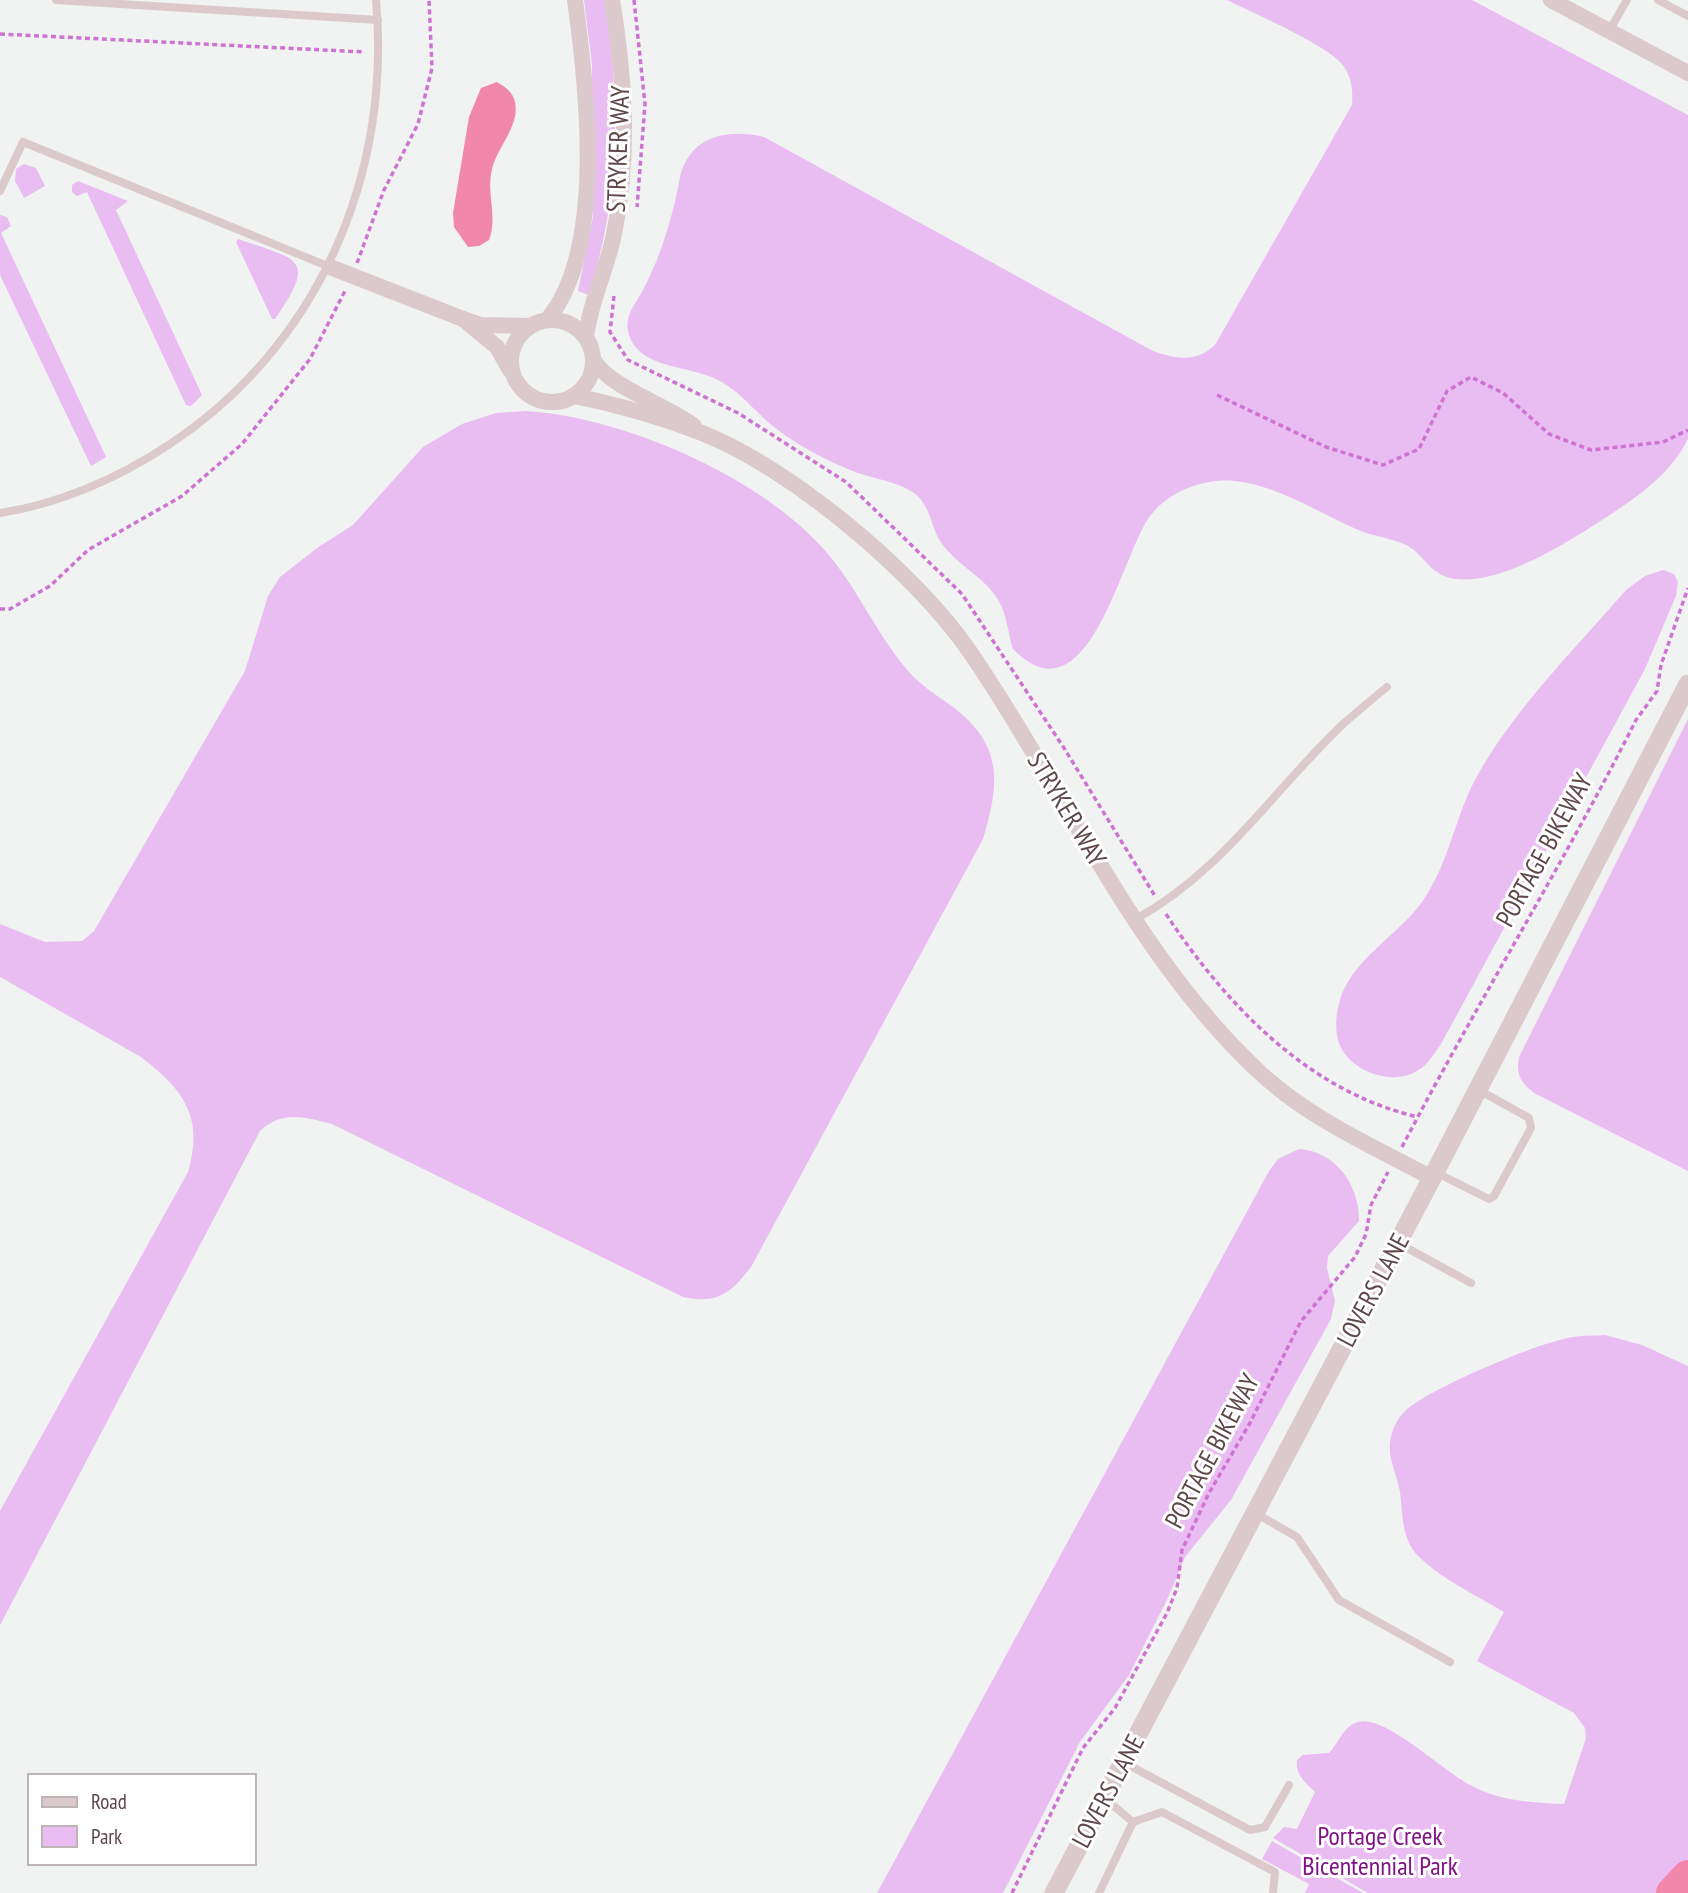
<svg xmlns="http://www.w3.org/2000/svg" width="1688" height="1893" font-family="'PT Sans Narrow',sans-serif">
	<style>
		.green { fill: #e9bdf2 }
		.water { fill: #f188ac }
		.lines { fill: none; stroke-linecap: round; stroke-linejoin: round }
		.river { stroke: #f188ac; stroke-width: 32 }
		.path { stroke: #ce73d2; stroke-width: 3.5; stroke-dasharray: 5 3.5; stroke-linecap: butt }
		.service { stroke: #dbc9cb; stroke-width: 8 }
		.minor { stroke: #dbc9cb; stroke-width: 16 }
		.tertiary { stroke: #dbc9cb; stroke-width: 19 }
		.labels { text-anchor: middle; stroke-width: 6; stroke-linejoin: round; paint-order: stroke }
		.street-label { font-size: 26px; fill: #5f4749; stroke: #fff }
		.park-label { font-size: 26px; fill: #801286; stroke: #fff }
	</style>
	<rect width="100%" height="100%" fill="#f0f3f1"/>
	<!-- green -->
	<g class="green">
		<path d="M584,0H606C619,113 622,184 589,295L578,291L593,217L592,64Z"/>
		<path d="M1227,0H1472L1688,115V439C1668,479 1627,504 1591,527C1557,549 1485,592 1444,576C1429,570 1422,554 1408,546C1394,539 1378,537 1363,532C1321,515 1281,486 1235,481C1205,478 1169,491 1150,516C1121,555 1088,726 1013,649C1007,630 1007,611 995,595C979,573 952,562 939,539C930,523 930,505 914,493C895,480 871,479 850,470C821,458 791,442 768,422C750,406 738,390 716,379C688,365 636,369 628,331C625,316 635,304 642,292C660,258 672,220 679,182C687,137 725,128 764,137L1153,351C1177,359 1195,363 1215,345L1352,105C1353,92 1352,80 1345,68C1333,47 1253,13 1227,0Z"/>
		<polygon points="24,164 36,168 45,186 24,198 15,181 16,169"/>
		<polygon points="78,181 128,201 116,210 202,395 191,406 186,405 87,192 77,196 72,192 72,185"/>
		<polygon points="0,215 7,217 11,226 1,233 106,457 91,466 0,275"/>
		<path d="M238,239C298,260 318,257 275,319H272L236,242Z"/>
		<path d="M526,411C622,417 754,474 820,545C854,581 873,628 904,666C917,683 936,695 953,707C1003,745 1000,783 983,839L751,1267C730,1294 718,1304 683,1297L332,1124C305,1117 282,1110 260,1131L0,1625V1511L188,1172C204,1117 184,1090 141,1057L0,977V924L45,942L82,941L94,931L245,671L268,596L280,577L317,548L353,525L423,447L462,424L496,413Z"/>
		<path d="M1663,570L1674,574L1678,582L1676,596L1645,669L1441,1044C1434,1054 1428,1065 1417,1071C1391,1087 1346,1070 1338,1040C1335,1028 1336,1015 1339,1003C1350,960 1398,936 1422,902C1449,864 1455,816 1477,776C1516,707 1574,650 1626,590L1645,576Z"/>
		<path d="M1688,719V1171L1534,1093C1520,1082 1516,1074 1519,1057Z"/>
		<path d="M1299,1149C1336,1151 1360,1186 1359,1221L1328,1256L1327,1268L1335,1301L1331,1319L1231,1500L1185,1557L1167,1600L1129,1675L1080,1742L1003,1893H877L1269,1171L1278,1159Z"/>
		<path d="M1605,1335L1642,1345L1688,1366V1893H1368L1273,1838L1284,1827L1297,1829L1315,1792C1306,1783 1295,1775 1297,1760L1303,1755L1329,1753C1339,1743 1343,1726 1358,1722C1386,1714 1445,1774 1474,1787C1502,1801 1533,1803 1564,1804L1586,1738L1585,1728L1574,1713L1477,1661L1504,1612C1476,1595 1443,1580 1419,1557C1401,1539 1403,1515 1400,1492C1396,1470 1384,1453 1393,1430C1395,1424 1399,1417 1404,1412C1425,1390 1541,1341 1573,1337C1584,1335 1595,1336 1605,1335Z"/>
		<polygon points="1272,1841 1363,1893 1305,1893 1309,1884 1262,1859"/>
	</g>
	<!-- water -->
	<path class="water" d="M497,82C505,87 513,92 515,102C520,126 497,147 492,169C486,194 498,216 489,240L479,246L468,247L454,227L453,213L469,117L481,88Z"/>
	<g class="lines">
		<!-- river -->
		<polyline class="river" points="1672,1893 1688,1876"/>
		<!-- path -->
		<g class="path">
			<polyline points="634,0 645,104 637,207"/>
			<polyline points="0,34 365,52"/>
			<polyline points="357,263 384,190 418,124 432,68 429,0"/>
			<polyline points="614,296 610,332 628,360 738,413 846,482 962,594 1064,748 1155,896"/>
			<polyline points="1217,395 1326,447 1383,465 1419,449 1447,391 1471,377 1503,393 1549,434 1591,450 1663,442 1688,430"/>
			<polyline points="0,609 10,609 50,586 88,550 182,496 242,444 310,359 346,289"/>
			<path d="M1166,914C1226,1005 1309,1092 1418,1117"/>
			<path d="M1402,1147C1477,1003 1563,865 1636,720L1657,691L1661,665L1688,588"/>
			<polyline points="1012,1893 1083,1748 1115,1708 1167,1613 1177,1588 1182,1550 1209,1493 1250,1423 1301,1321 1355,1257 1366,1234 1371,1205 1388,1172"/>
		</g>
		<!-- service -->
		<g class="service">
			<polyline points="56,0 378,20"/>
			<polyline points="1658,0 1688,16"/>
			<polyline points="1609,31 1627,0"/>
			<polyline points="0,191 23,142 330,267"/>
			<path d="M0,513C63,503 117,479 170,444C318,346 392,175 376,0"/>
			<path d="M1134,920C1221,873 1272,792 1342,725C1357,712 1372,699 1387,687"/>
			<polyline points="1435,1172 1489,1199 1494,1196 1531,1128 1529,1118 1479,1090"/>
			<polyline points="1398,1243 1471,1283"/>
			<polyline points="1255,1513 1297,1537 1339,1600 1450,1662"/>
			<polyline points="1123,1762 1250,1830 1265,1827 1289,1785"/>
			<polyline points="1133,1822 1162,1812 1275,1872 1273,1893"/>
			<polyline points="1099,1893 1133,1822 1104,1798"/>
		</g>
		<!-- minor -->
		<g class="minor">
			<polyline points="1551,0 1688,73"/>
			<polyline points="330,267 463,319"/>
			<circle cx="552" cy="361" r="41"/>
			<path d="M547,320C606,250 587,87 575,0"/>
			<path d="M586,337C590,302 607,269 614,234C630,157 625,78 612,0"/>
			<path d="M593,359C608,387 667,405 694,426"/>
			<polyline points="510,370 497,347 463,319 481,325 529,326"/>
			<path d="M575,396C618,405 661,417 702,433C791,468 916,573 970,652C1065,790 1131,950 1255,1068C1306,1117 1370,1145 1432,1178"/>
		</g>
		<!-- tertiary -->
		<polyline class="tertiary" points="1054,1893 1432,1178 1688,684"/>
	</g>
	<g class="labels">
		<!-- street labels -->
		<g class="street-label">
			<text transform="translate(618 149) rotate(-88)" y="9">STRYKER WAY</text>
			<text transform="translate(1067 809) rotate(59)" y="9">STRYKER WAY</text>
			<text transform="translate(1544 850) rotate(-61)" y="9">PORTAGE BIKEWAY</text>
			<text transform="translate(1373 1290) rotate(-62)" y="9">LOVERS LANE</text>
			<text transform="translate(1212 1451) rotate(-62)" y="9">PORTAGE BIKEWAY</text>
			<text transform="translate(1108 1791) rotate(-62)" y="9">LOVERS LANE</text>
		</g>
		<!-- park labels -->
		<g class="park-label">
			<text x="1380" y="1845">Portage Creek<tspan x="1380" dy="30">Bicentennial Park</tspan></text>
		</g>
	</g>
	<!-- legend -->
	<rect x="28" y="1774" width="228" height="91" fill="#ffffff" stroke="#bfb5b6" stroke-width="2"/>
	<rect x="42" y="1797" width="35" height="10" fill="#dbc9cb" stroke="#bfb5b6" stroke-width="2"/>
	<text x="91" y="1809" font-size="21" fill="#5f4749">Road</text>
	<rect x="42" y="1826" width="35" height="21" fill="#e9bdf2" stroke="#bfb5b6" stroke-width="2"/>
	<text x="91" y="1844" font-size="21" fill="#5f4749">Park</text>
</svg>
